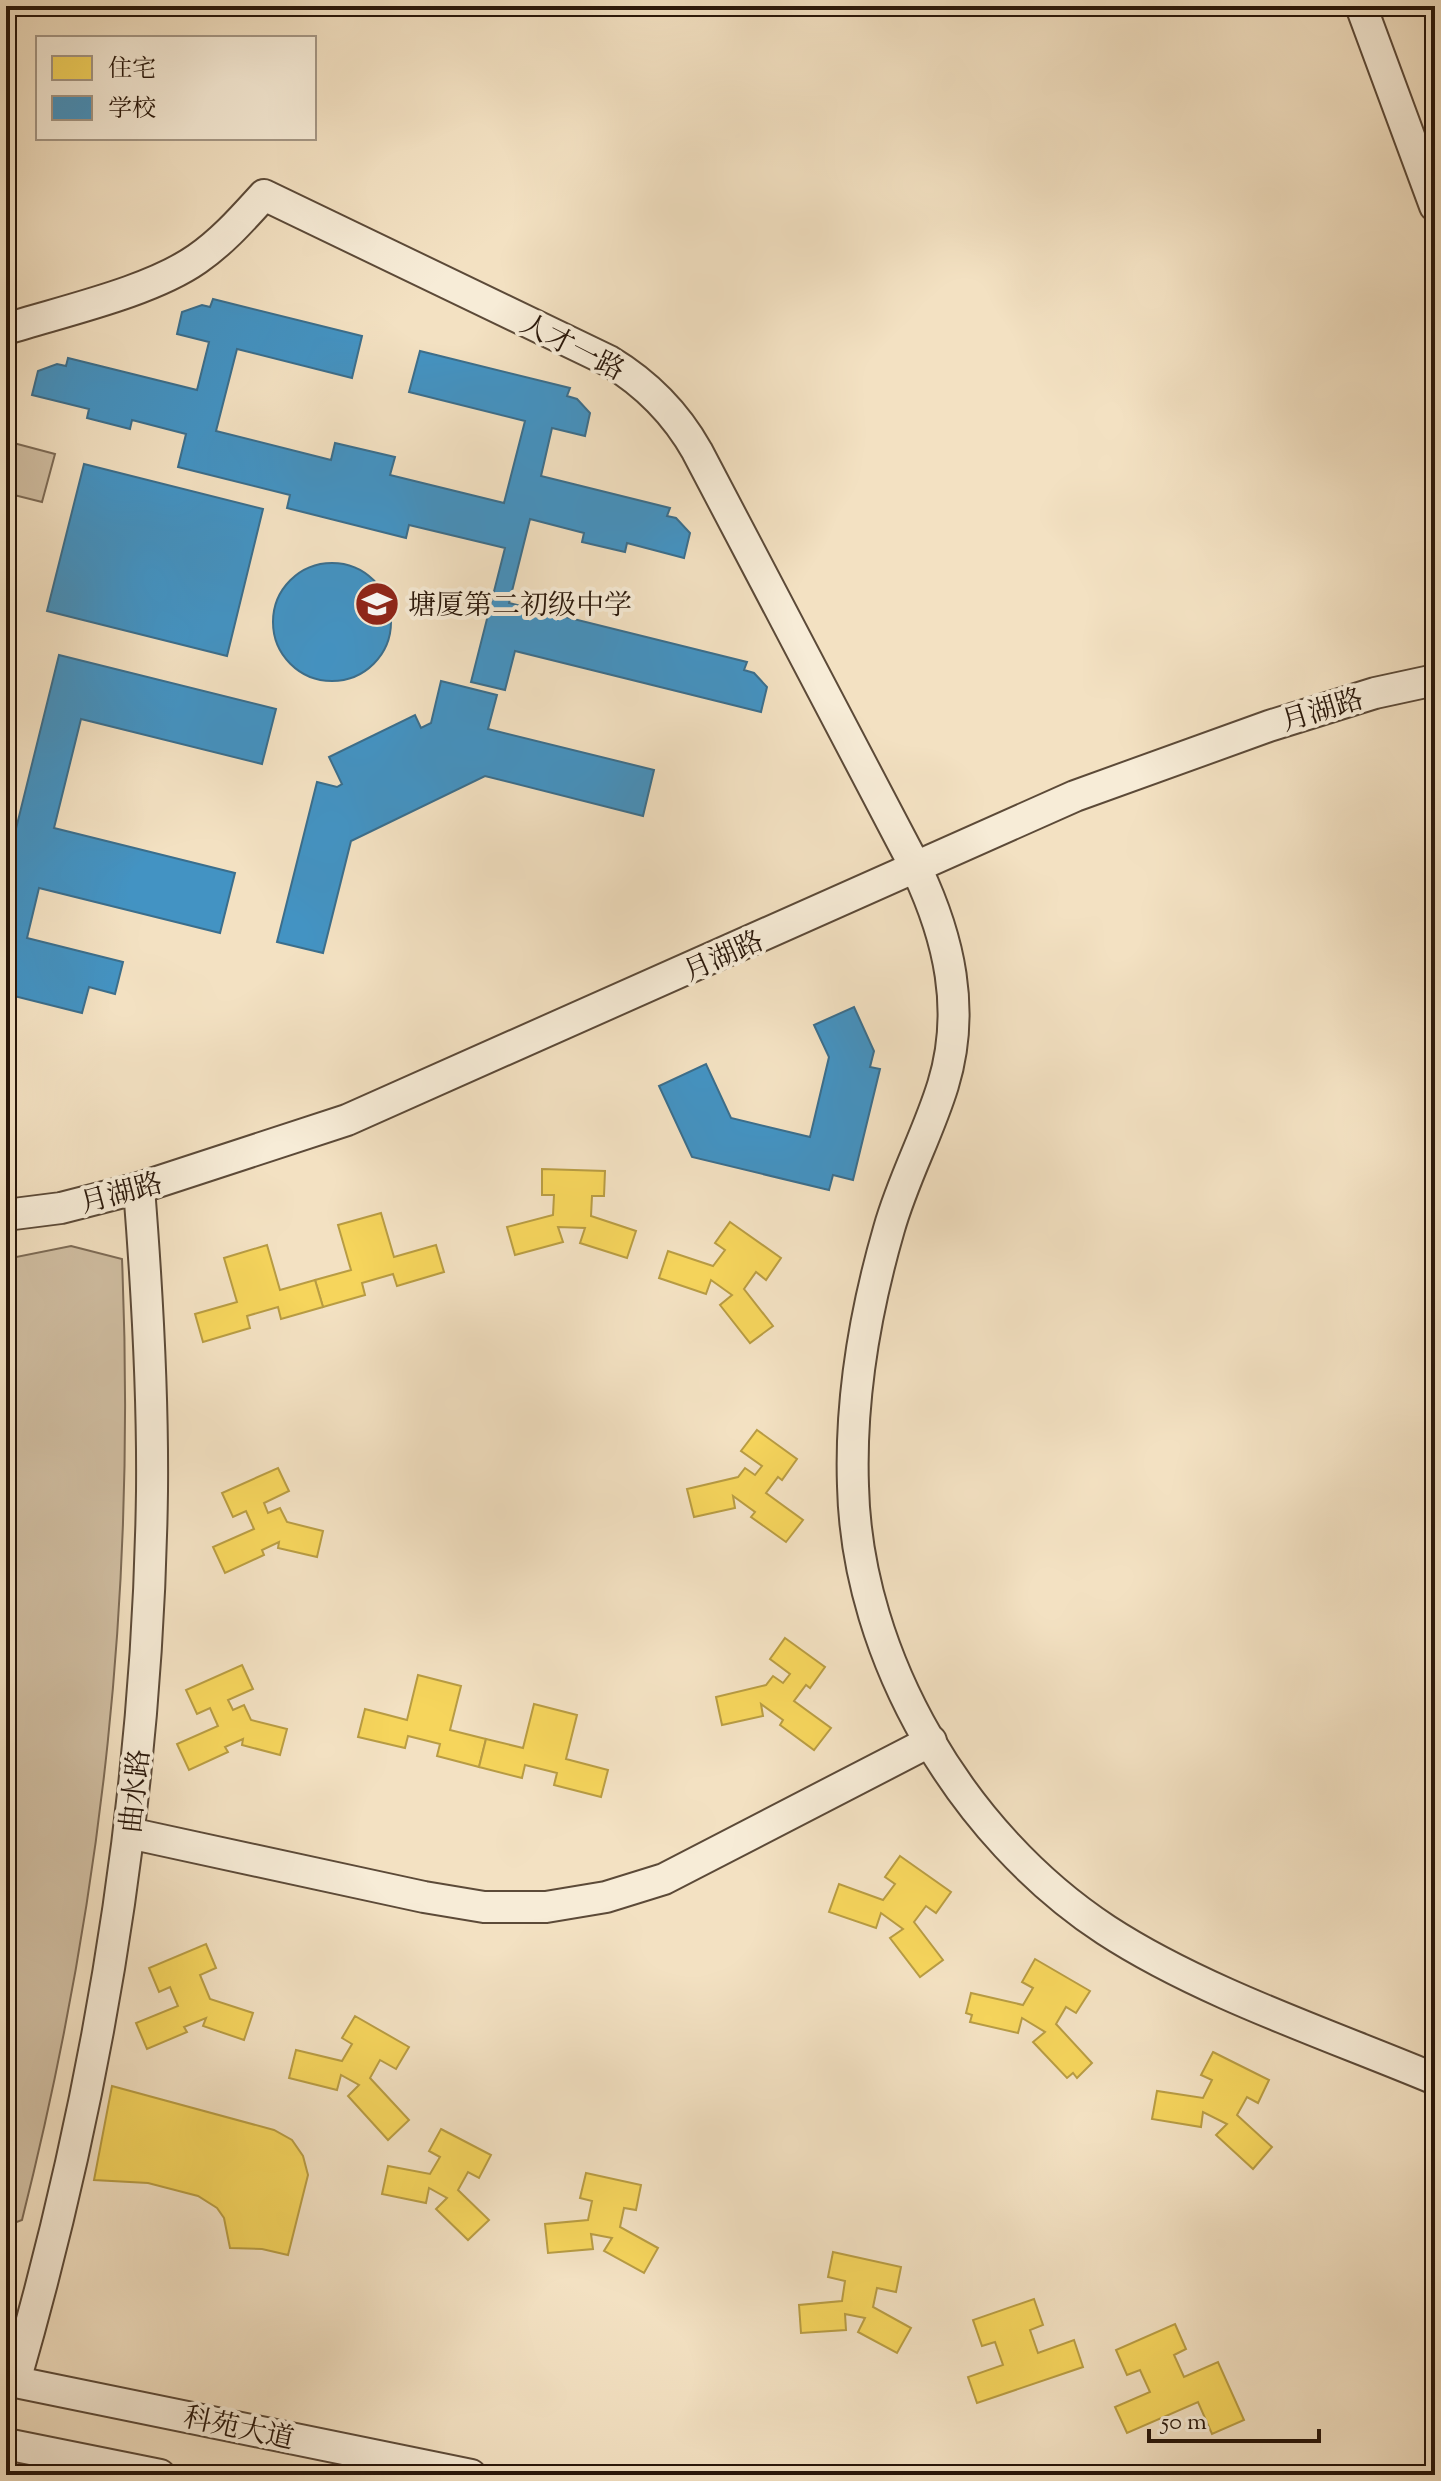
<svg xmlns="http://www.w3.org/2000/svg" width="1441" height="2481" font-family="'Sorts Mill Goudy','Noto Serif SC',serif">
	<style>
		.green { fill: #d1bfa3; stroke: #7d6b56; stroke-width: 2 }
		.homes { fill: #f6d55c; stroke: #b89c43; stroke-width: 2 }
		.schools { fill: #4393c3; stroke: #3b6e8c; stroke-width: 2 }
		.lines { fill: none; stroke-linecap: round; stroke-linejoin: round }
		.minor-casing { stroke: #5c4a38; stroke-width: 34 }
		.minor { stroke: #f7ecd7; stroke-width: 30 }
		.labels { text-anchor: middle; stroke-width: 8; stroke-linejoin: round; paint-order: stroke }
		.street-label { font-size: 28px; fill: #29170a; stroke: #f7ecd7 }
		.poi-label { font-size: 28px; fill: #29170a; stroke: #f7ecd7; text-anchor: start }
	</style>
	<rect width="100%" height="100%" fill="#f3e1c2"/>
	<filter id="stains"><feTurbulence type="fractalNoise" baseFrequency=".0025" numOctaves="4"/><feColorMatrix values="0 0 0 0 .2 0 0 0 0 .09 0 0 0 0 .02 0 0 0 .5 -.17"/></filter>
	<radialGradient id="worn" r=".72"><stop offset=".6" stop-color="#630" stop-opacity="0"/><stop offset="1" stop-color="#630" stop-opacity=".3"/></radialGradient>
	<!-- green -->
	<g class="green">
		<polygon points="6,441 55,454 42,502 6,493"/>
		<path d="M6,564C19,600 16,636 6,672Z"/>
		<path d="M71,1246L122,1259C136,1591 103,1898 22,2220L6,2226V1259Z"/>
	</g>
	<!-- homes -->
	<g class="homes">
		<polygon points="542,1169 605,1171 604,1196 592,1196 591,1216 636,1231 627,1258 580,1243 585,1228 558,1227 563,1242 515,1255 507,1227 553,1215 554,1195 542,1195"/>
		<polygon points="381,1213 394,1257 436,1245 444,1272 397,1286 393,1274 362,1283 365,1295 323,1307 315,1280 351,1270 338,1225"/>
		<polygon points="730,1222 781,1258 766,1280 756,1272 744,1289 773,1326 750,1343 720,1305 732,1295 711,1280 706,1294 659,1278 668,1251 713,1266 725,1250 715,1243"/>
		<polygon points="267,1245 280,1290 315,1280 323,1307 281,1319 278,1307 247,1316 250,1328 203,1342 195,1314 237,1302 224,1258"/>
		<polygon points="757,1430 797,1459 782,1480 778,1477 766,1493 803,1520 786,1542 751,1517 755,1512 733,1496 735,1508 694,1517 687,1489 738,1477 745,1468 755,1475 762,1466 741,1451"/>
		<polygon points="278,1468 289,1491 264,1503 268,1513 280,1508 287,1522 323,1531 317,1557 278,1548 279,1542 262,1550 264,1555 225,1573 213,1547 254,1529 246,1511 233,1517 222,1493"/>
		<polygon points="785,1638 825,1667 810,1688 806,1685 794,1701 831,1728 814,1750 780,1725 783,1720 761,1704 763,1716 722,1725 716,1697 766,1685 773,1676 783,1683 790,1674 770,1659"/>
		<polygon points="242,1665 253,1689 228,1700 233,1710 244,1705 251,1720 287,1729 280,1755 242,1745 243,1739 225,1747 228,1752 189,1770 177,1744 218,1726 210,1708 197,1714 186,1690"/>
		<polygon points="418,1675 461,1686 450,1730 486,1739 479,1767 437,1756 440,1744 408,1736 405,1748 358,1737 365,1709 407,1720"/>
		<polygon points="534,1704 577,1715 566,1759 608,1770 601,1797 554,1785 557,1773 525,1765 522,1778 479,1767 486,1739 523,1748"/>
		<polygon points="900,1856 951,1892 936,1913 926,1906 914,1922 943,1960 920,1977 890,1938 903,1929 881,1913 876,1928 829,1912 839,1884 883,1900 895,1884 885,1877"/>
		<polygon points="206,1944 216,1968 200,1975 210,1999 253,2013 244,2040 203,2026 206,2018 184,2027 187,2032 147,2049 136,2023 178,2006 170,1987 159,1992 149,1968"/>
		<polygon points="1035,1959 1090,1991 1076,2013 1066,2007 1056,2024 1092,2063 1077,2078 1073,2073 1067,2078 1033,2042 1045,2032 1022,2018 1018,2033 970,2022 972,2015 966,2013 971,1993 1023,2005 1033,1988 1022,1982"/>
		<polygon points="355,2016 409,2047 396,2069 380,2060 370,2078 409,2120 388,2140 348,2096 359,2085 341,2075 337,2090 289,2078 296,2050 342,2061 352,2044 342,2038"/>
		<polygon points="1213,2052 1269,2080 1258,2103 1247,2097 1237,2115 1272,2147 1253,2169 1216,2135 1227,2124 1203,2112 1201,2127 1152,2119 1157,2091 1203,2098 1212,2080 1201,2075"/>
		<polygon points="112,2086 274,2130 292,2140 303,2156 308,2175 288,2255 262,2249 230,2248 224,2218 217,2208 198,2196 148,2183 94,2180"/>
		<polygon points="441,2129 491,2155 479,2178 468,2172 458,2190 489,2220 468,2240 436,2209 447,2198 429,2188 426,2203 382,2194 388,2166 430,2174 440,2157 429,2151"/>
		<polygon points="586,2173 641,2185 636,2210 624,2208 620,2227 658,2248 644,2273 604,2251 612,2238 591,2234 593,2249 548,2253 545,2224 588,2220 592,2201 580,2198"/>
		<polygon points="833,2252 901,2267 896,2292 877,2288 873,2307 911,2328 897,2353 858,2332 865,2318 845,2314 846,2330 801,2333 799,2305 842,2301 845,2281 828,2277"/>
		<polygon points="1034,2299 1043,2325 1030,2330 1038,2353 1074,2340 1083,2367 977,2403 968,2377 1003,2365 995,2342 982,2346 973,2320"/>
		<polygon points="1175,2324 1186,2349 1174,2355 1184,2377 1218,2362 1244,2420 1212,2434 1198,2402 1127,2433 1115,2407 1150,2392 1140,2370 1127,2375 1116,2350"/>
	</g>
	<!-- schools -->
	<g class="schools">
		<polygon points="213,299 362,336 352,378 237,349 216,431 331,460 335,443 395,457 390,475 504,503 525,421 409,392 420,351 570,388 567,396 577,399 590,413 585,436 552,428 541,476 670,508 667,516 676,518 690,533 684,558 627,543 625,552 582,542 584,533 530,519 509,603 747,662 744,670 754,673 767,687 761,712 515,651 505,690 471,682 505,548 409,525 406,538 287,508 290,495 178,467 186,434 132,420 130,429 87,418 89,409 32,395 38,371 57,364 66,366 68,358 197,390 209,342 177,334 182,312 202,305 210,307"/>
		<polygon points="84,464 263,509 227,656 47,611"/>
		<circle cx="332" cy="622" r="59"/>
		<polygon points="59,655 276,709 262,764 81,719 54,828 235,873 220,933 39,888 27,938 123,962 115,994 89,987 82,1013 6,994 6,869"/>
		<polygon points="441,681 497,695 488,729 654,770 643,816 485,776 351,841 323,953 277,942 317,782 337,787 342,784 329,757 415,715 421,728 431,723"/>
		<polygon points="854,1007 874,1051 870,1067 880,1069 853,1180 833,1175 829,1190 692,1157 659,1086 706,1064 731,1118 810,1137 829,1057 814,1025"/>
	</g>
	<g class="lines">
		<!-- minor casing -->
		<g class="minor-casing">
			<g id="minor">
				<polyline points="1361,6 1435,206"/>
				<path d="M6,329C63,311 150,292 197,259C223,241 243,218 264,195L609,361C647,384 675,412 697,451L917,870C949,938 966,1010 943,1085C928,1134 903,1179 889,1229C865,1312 850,1399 853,1486C857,1659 963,1836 1106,1930C1201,1992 1330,2035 1435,2079"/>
				<polyline points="6,1215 61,1208 139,1188 347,1120 1075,796 1269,726 1375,693 1435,680"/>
				<polyline points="129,1833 424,1897 484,1907 546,1907 606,1897 664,1879 931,1741"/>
				<polyline points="6,2380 471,2475"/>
				<path d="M15,2381C99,2090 148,1795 152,1491C153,1390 147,1289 139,1188"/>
				<polyline points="6,2444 160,2475"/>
			</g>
		</g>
		<!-- minor -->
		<use href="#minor" class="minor"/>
	</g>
	<!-- icons -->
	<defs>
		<g id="school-disc" transform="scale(2.3)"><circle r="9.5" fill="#8f2418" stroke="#f7ecd7"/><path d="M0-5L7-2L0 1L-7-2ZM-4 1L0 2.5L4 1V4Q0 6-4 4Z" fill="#fff"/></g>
	</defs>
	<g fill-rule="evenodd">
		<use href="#school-disc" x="377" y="604"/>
	</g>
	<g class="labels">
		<!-- street labels -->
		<g class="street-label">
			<text transform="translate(573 346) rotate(27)" y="10">人才一路</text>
			<text transform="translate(1322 709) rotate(-17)" y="10">月湖路</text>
			<text transform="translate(723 955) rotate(-24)" y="10">月湖路</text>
			<text transform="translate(121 1192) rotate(-15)" y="10">月湖路</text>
			<text transform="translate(134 1791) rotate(-84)" y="10">曲水路</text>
			<text transform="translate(239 2427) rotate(12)" y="10">科苑大道</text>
		</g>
		<!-- poi labels -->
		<g class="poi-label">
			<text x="408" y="614">塘厦第二初级中学</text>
		</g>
	</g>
	<!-- margin -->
	<rect width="1441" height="2481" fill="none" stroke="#f3e1c2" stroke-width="32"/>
	<rect x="8" y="8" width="1425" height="2465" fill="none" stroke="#29170a" stroke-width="4"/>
	<rect x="16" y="16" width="1409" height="2449" fill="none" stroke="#29170a" stroke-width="2"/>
	<!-- legend -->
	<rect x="36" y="36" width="280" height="104" fill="#f7ecd7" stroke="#a59785" stroke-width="2"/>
	<rect x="52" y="56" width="40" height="24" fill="#f6d55c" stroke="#a59785" stroke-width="2"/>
	<text x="108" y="76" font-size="24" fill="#29170a">住宅</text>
	<rect x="52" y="96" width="40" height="24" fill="#4393c3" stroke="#a59785" stroke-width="2"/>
	<text x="108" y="116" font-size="24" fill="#29170a">学校</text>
	<!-- scale -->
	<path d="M1149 2429v12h170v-12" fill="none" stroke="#29170a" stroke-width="4"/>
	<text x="1161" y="2429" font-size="24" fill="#29170a" stroke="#f7ecd7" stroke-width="6" paint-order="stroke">50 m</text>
	<rect width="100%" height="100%" filter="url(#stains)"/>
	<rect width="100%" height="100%" fill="url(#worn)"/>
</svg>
